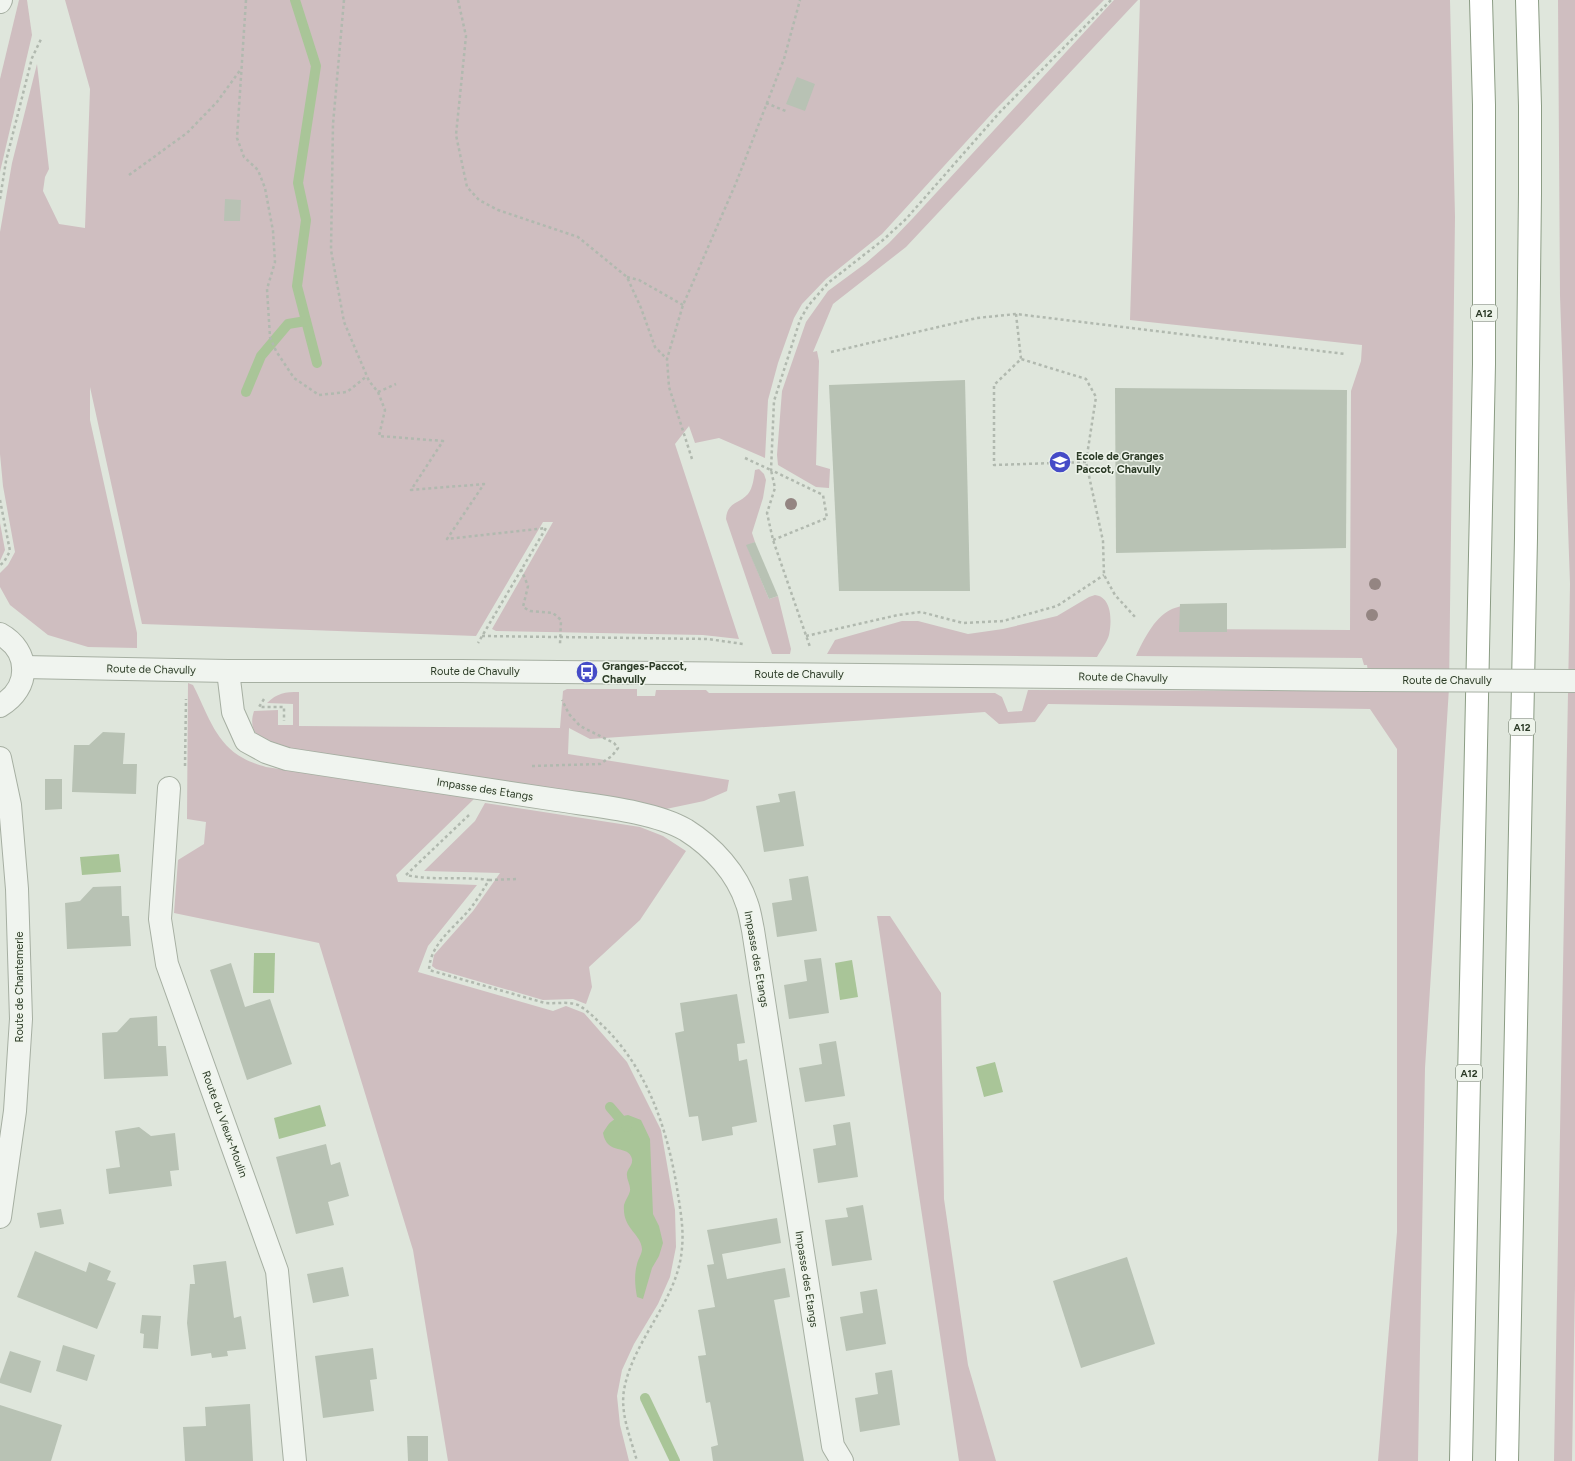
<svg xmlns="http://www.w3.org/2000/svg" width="1575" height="1461" font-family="Figtree,sans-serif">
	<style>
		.green { fill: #cfbec0 }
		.water { fill: #a9c598 }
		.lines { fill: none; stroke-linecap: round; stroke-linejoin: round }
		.stream { stroke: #a9c598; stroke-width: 10 }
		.building { fill: #b8c2b4 }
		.minor-casing { stroke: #a6afa2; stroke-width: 24 }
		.tertiary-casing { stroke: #a6afa2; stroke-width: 24 }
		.motorway-casing { stroke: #8b9c84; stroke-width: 24 }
		.path { stroke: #b1b9af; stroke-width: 2.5; stroke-dasharray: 3 3; stroke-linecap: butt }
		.minor { stroke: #f0f4ef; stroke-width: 22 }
		.tertiary { stroke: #f0f4ef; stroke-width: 22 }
		.motorway { stroke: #fff; stroke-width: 22 }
		.minor-bridge-casing { stroke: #a6afa2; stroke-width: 24; stroke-linecap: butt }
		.minor-bridge { stroke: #f0f4ef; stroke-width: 22 }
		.tree { fill: #948582 }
		.labels { text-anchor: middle; stroke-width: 3; stroke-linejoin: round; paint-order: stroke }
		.shield { fill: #eef4eb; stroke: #667262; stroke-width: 1 }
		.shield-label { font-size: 10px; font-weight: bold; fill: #2c3b27 }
		.poi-label { font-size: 11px; font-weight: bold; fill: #2c3b27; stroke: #eef4eb; text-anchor: start }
		.street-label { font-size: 11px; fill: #2c3b27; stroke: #eef4eb }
	</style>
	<rect width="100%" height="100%" fill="#dfe6dc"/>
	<!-- green -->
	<g class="green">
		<polygon points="19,0 27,0 32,35 0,172 0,79"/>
		<polygon points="65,0 1104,0 996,109 882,234 826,279 802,304 794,318 778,363 768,400 765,458 719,438 695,443 689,426 675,444 739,639 703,635 496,631 492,629 553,522 543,522 476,636 142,624 90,387 90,420 137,633 137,648 88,647 48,635 10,605 0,587 0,573 8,565 15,552 3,486 0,454 0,232 12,163 37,64 49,169 45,177 43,191 59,224 85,228 90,89"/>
		<polygon points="1114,0 1138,0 906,247 833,304 813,352 817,351 819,361 816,465 830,469 829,488 816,487 778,465 777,455 782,391 806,322 828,291 866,263 889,243 913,218"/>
		<path d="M1140,0H1450L1455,217L1449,688L1425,1068L1418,1461H1378L1397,1232V749L1370,709L1048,704L1035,722L999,724L985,712L590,739L569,728L568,754L729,780L727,791L704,801L666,809L279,748C261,740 247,733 254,711L278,710V725H293V704L267,703C277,693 285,692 299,692V726L560,728L563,691L567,689H637V696H655L656,690H706L709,693H995L1002,697L1008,712L1022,711L1028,690L1365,691L1370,687L1367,665H1364L1362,658L1136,656C1143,641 1154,618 1170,610C1173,608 1178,607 1182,606V629L1350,630L1351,391L1361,361L1362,345L1130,320Z"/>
		<polygon points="1558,0 1575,0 1575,1286 1572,1461 1554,1461 1570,584 1560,296"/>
		<path d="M759,469L764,474L766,480L763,498L752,533L755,542L747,546L769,599L778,596L791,649L790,654H772L726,519C727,502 739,504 748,494C753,488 754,477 755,470Z"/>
		<polygon points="0,523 5,550 0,561"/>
		<path d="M1095,595C1112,597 1112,621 1109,635C1107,642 1101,650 1097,657L827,654L835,640L902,621H918L968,634L1003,629L1057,616L1089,597Z"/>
		<path d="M188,683L193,685L196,691C208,716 217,744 243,758C250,762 259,765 266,767L475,798L396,875L398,882L477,885L428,946L418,972L553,1011L566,1006L584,1013L627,1062L661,1130L675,1210L676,1247L670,1277L658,1304L634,1344L622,1370L617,1396L620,1425L629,1461H448L413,1250L319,943L174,913L178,860L204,844L206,822L187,819Z"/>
		<polygon points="485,803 640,827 663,836 686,851 640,920 589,967 592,987 586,1004 573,999 543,1000 436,969 432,966 434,955 473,911 500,873 424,871 475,821"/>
		<polygon points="877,916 890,916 941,993 944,1199 968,1365 996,1461 959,1461"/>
	</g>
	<!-- water -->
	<g class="water">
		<polygon points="119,854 121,872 82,875 80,857"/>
		<polygon points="254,953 275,953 274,993 253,993"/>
		<polygon points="852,960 858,997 840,1000 835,963"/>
		<polygon points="995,1062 1003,1092 984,1097 976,1067"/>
		<polygon points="320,1105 326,1126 279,1139 274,1118"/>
		<path d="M628,1115L641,1120L650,1139L653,1214L659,1226L663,1243L659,1256L652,1268L643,1299L637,1297C635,1286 634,1275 637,1264C638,1259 642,1254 642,1249C641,1233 622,1229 624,1205C625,1200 629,1196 630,1191C631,1185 626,1179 627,1173C628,1168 633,1165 632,1159C629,1144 607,1156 603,1133C610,1121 613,1118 628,1115Z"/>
	</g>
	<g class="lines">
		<!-- stream -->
		<g class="stream">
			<polyline points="295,0 316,66 298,183 306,220 297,286 317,363"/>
			<polyline points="246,392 261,356 288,324 306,321"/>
			<polyline points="610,1107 627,1127"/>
			<polyline points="645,1398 675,1461"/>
		</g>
	</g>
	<!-- building -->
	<g class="building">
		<polygon points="797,77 815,84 805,111 786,104"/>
		<polygon points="225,199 241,200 240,221 224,221"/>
		<polygon points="965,380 970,591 839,591 829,385"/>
		<polygon points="1115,388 1347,390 1346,548 1116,553"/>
		<polygon points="755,542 778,596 769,599 746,545"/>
		<polygon points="1227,603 1227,632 1179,632 1180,604"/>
		<polygon points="103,732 125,733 123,764 137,764 136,794 72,792 74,745 89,745"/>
		<polygon points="45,779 62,779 62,809 45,810"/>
		<polygon points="795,791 804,846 764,852 756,806 780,802 778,794"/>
		<polygon points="808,876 817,931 777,937 772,903 792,900 789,879"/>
		<polygon points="121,886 122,916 129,916 131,946 67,949 65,903 80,901 93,887"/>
		<polygon points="821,958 829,1013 789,1019 784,985 807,981 804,960"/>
		<polygon points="231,963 245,1007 270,999 292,1064 247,1080 210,970"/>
		<polygon points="737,994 745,1043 737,1044 739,1061 747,1059 757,1122 732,1127 733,1135 702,1141 698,1116 689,1117 675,1033 684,1031 680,1003"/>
		<polygon points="157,1016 158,1046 166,1046 168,1076 104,1079 102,1033 117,1032 130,1018"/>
		<polygon points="836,1041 845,1096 805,1102 799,1068 822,1064 819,1044"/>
		<polygon points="850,1122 858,1177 818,1183 813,1149 836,1145 833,1125"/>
		<polygon points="139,1127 151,1136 175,1133 179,1170 170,1171 172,1186 109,1194 106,1169 120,1167 115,1131"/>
		<polygon points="326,1144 331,1165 340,1162 349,1196 328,1202 334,1225 296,1234 276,1157"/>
		<polygon points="863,1205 872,1260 832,1266 825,1220 848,1217 846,1208"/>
		<polygon points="61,1209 64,1224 40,1228 37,1213"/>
		<polygon points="777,1218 781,1243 722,1254 727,1279 785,1268 790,1297 774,1300 804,1461 713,1461 711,1447 718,1445 710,1402 706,1403 698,1356 706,1355 698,1310 715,1307 707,1265 714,1264 707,1230"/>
		<polygon points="35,1251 86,1272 89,1262 111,1271 107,1280 116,1283 97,1329 17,1297"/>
		<polygon points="1127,1257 1155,1344 1081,1368 1053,1281"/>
		<polygon points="226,1261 234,1318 241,1316 246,1349 227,1351 228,1356 212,1358 211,1353 191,1356 187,1323 190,1284 195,1284 193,1265"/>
		<polygon points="343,1267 349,1296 313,1303 307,1274"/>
		<polygon points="877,1289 886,1344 846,1351 840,1317 863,1313 860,1292"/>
		<polygon points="142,1315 161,1316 158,1349 143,1348 144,1334 140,1333"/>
		<polygon points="63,1345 95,1355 87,1381 56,1371"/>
		<polygon points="373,1348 377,1379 370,1380 374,1411 323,1418 315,1356"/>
		<polygon points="10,1351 41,1361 31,1393 0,1383 0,1379"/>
		<polygon points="892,1370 900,1425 860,1432 855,1398 878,1394 875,1373"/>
		<polygon points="250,1404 253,1461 185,1461 183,1427 206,1426 205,1407"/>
		<polygon points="0,1405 62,1425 51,1461 0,1461"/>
		<polygon points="407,1436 428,1436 428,1461 408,1461"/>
	</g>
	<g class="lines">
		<!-- minor casing -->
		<g class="minor-casing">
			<g id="minor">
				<polyline points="23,667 228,671 461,671 1363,680"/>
				<path d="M228,671L233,712L246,741L266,752L287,759C377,773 467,786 557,800C595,806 654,811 686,830C713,847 737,873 747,904C750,912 751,921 753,930L833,1446L842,1461"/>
				<polyline points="169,788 160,919 167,964 277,1271 295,1461"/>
			</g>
		</g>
		<!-- tertiary casing -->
		<g class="tertiary-casing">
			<g id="tertiary">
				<polyline points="0,2 1,0"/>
				<path d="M0,634C31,651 31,688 0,706"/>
				<polyline points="0,758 10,805 17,889 21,1019 15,1111 0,1217"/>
			</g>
		</g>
		<!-- motorway casing -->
		<g class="motorway-casing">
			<g id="motorway">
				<polyline points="1461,1461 1484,364 1484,105 1481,0"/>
				<polyline points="1507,1461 1526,538 1530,193 1530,106 1527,0"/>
			</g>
		</g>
		<!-- path -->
		<g class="path">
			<polyline points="246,0 237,138 244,157 258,170 265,188 273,231 275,262 267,289 270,337 276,351 294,378 319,395 347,392 367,376"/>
			<polyline points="344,0 333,124 331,250 344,322 369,381 378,392 385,410 379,436 443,441 411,490 484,484 447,539 546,528 478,643"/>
			<polyline points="458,0 466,36 456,135 467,187 479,200 498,210 578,237 627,277 641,308 655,347 667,359"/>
			<polyline points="766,103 788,112"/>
			<polyline points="129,175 187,133 217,102 241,69"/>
			<polyline points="0,199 6,161 32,58 42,37"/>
			<polyline points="627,277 639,280 683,305"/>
			<polyline points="1016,314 1021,359"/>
			<polyline points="831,352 977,318 1016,314 1345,354"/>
			<polyline points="378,392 396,384"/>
			<polyline points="745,458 771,470 775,488 767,513 773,540 810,647"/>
			<polyline points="692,459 669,387 667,359 683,305 736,183 784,59 800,0"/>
			<polyline points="1086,462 994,465 994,385 1021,359 1086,379 1096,397 1086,462 1103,541 1104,575 1115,595 1136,618"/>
			<polyline points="0,500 10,551 4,562 0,565"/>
			<polyline points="773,540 827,518 823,495 771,470 774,401 800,320 808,306 828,283 883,240 906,219 1000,112 1111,0"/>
			<polyline points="521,569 528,586 523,607 530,611 553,613 561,620 560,644"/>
			<polyline points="482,636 708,639 743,644"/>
			<polyline points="806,636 898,615 921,612 963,623 1003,621 1057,606 1104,575"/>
			<polyline points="264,699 259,707 284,707 284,721"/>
			<polyline points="185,766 186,699"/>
			<polyline points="532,766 600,764 612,756 618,748 614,743 580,726 569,714 562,700"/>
			<path d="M469,815L406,875C433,881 461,876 489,880C483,890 477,900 470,909C454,928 430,944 429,970L545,1003C557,1004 567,1001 578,1005C587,1010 594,1017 601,1024C647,1067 667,1128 677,1188C680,1208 684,1228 682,1248C678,1301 633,1339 624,1390C620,1414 631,1439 637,1461"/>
			<polyline points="489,880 517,879"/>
		</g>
		<!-- minor -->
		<use href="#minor" class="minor"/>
		<!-- tertiary -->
		<use href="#tertiary" class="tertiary"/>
		<!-- motorway -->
		<use href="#motorway" class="motorway"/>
		<!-- minor-bridge casing -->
		<g class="minor-bridge-casing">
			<polyline id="minor-bridge" points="1363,680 1575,681"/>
		</g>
		<!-- minor-bridge -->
		<use href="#minor-bridge" class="minor-bridge"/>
	</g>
	<!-- trees -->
	<g class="tree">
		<circle cx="791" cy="504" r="6"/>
		<circle cx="1375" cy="584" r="6"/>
		<circle cx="1372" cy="615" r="6"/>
	</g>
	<!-- icons -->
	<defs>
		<g id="school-disc" transform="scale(1.15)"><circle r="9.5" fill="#454bc7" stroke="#eef4eb"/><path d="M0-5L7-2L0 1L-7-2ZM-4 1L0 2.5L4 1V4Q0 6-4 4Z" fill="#fff"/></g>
		<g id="bus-disc" transform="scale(1.15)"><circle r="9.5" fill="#454bc7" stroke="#eef4eb"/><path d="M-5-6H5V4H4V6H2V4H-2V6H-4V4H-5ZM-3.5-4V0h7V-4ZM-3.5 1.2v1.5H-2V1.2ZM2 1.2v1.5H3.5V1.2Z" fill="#fff"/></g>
	</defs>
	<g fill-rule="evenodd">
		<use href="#school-disc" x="1060" y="462"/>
		<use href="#bus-disc" x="587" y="672"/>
	</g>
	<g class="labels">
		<!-- shield labels -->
		<g class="shield">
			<rect x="1471" y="305" width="26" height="16" rx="3"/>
			<rect x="1509" y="719" width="26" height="16" rx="3"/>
			<rect x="1456" y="1065" width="26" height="16" rx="3"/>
		</g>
		<g class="shield-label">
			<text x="1484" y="317">A12</text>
			<text x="1522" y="731">A12</text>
			<text x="1469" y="1077">A12</text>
		</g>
		<!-- poi labels -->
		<g class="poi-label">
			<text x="1076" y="460">Ecole de Granges<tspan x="1076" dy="13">Paccot, Chavully</tspan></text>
			<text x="602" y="670">Granges-Paccot,<tspan x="602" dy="13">Chavully</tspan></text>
		</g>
		<!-- street labels -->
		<g class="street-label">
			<text transform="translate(151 669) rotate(1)" y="4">Route de Chavully</text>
			<text x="475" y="675">Route de Chavully</text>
			<text x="799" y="678">Route de Chavully</text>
			<text transform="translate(1123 677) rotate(1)" y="4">Route de Chavully</text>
			<text x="1447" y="684">Route de Chavully</text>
			<text transform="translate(485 789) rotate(9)" y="4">Impasse des Etangs</text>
			<text transform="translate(757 959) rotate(80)" y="4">Impasse des Etangs</text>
			<text transform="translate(19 987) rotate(-90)" y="4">Route de Chantemerle</text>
			<text transform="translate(225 1124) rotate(70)" y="4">Route du Vieux-Moulin</text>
			<text transform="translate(807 1279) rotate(81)" y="4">Impasse des Etangs</text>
		</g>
	</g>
</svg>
